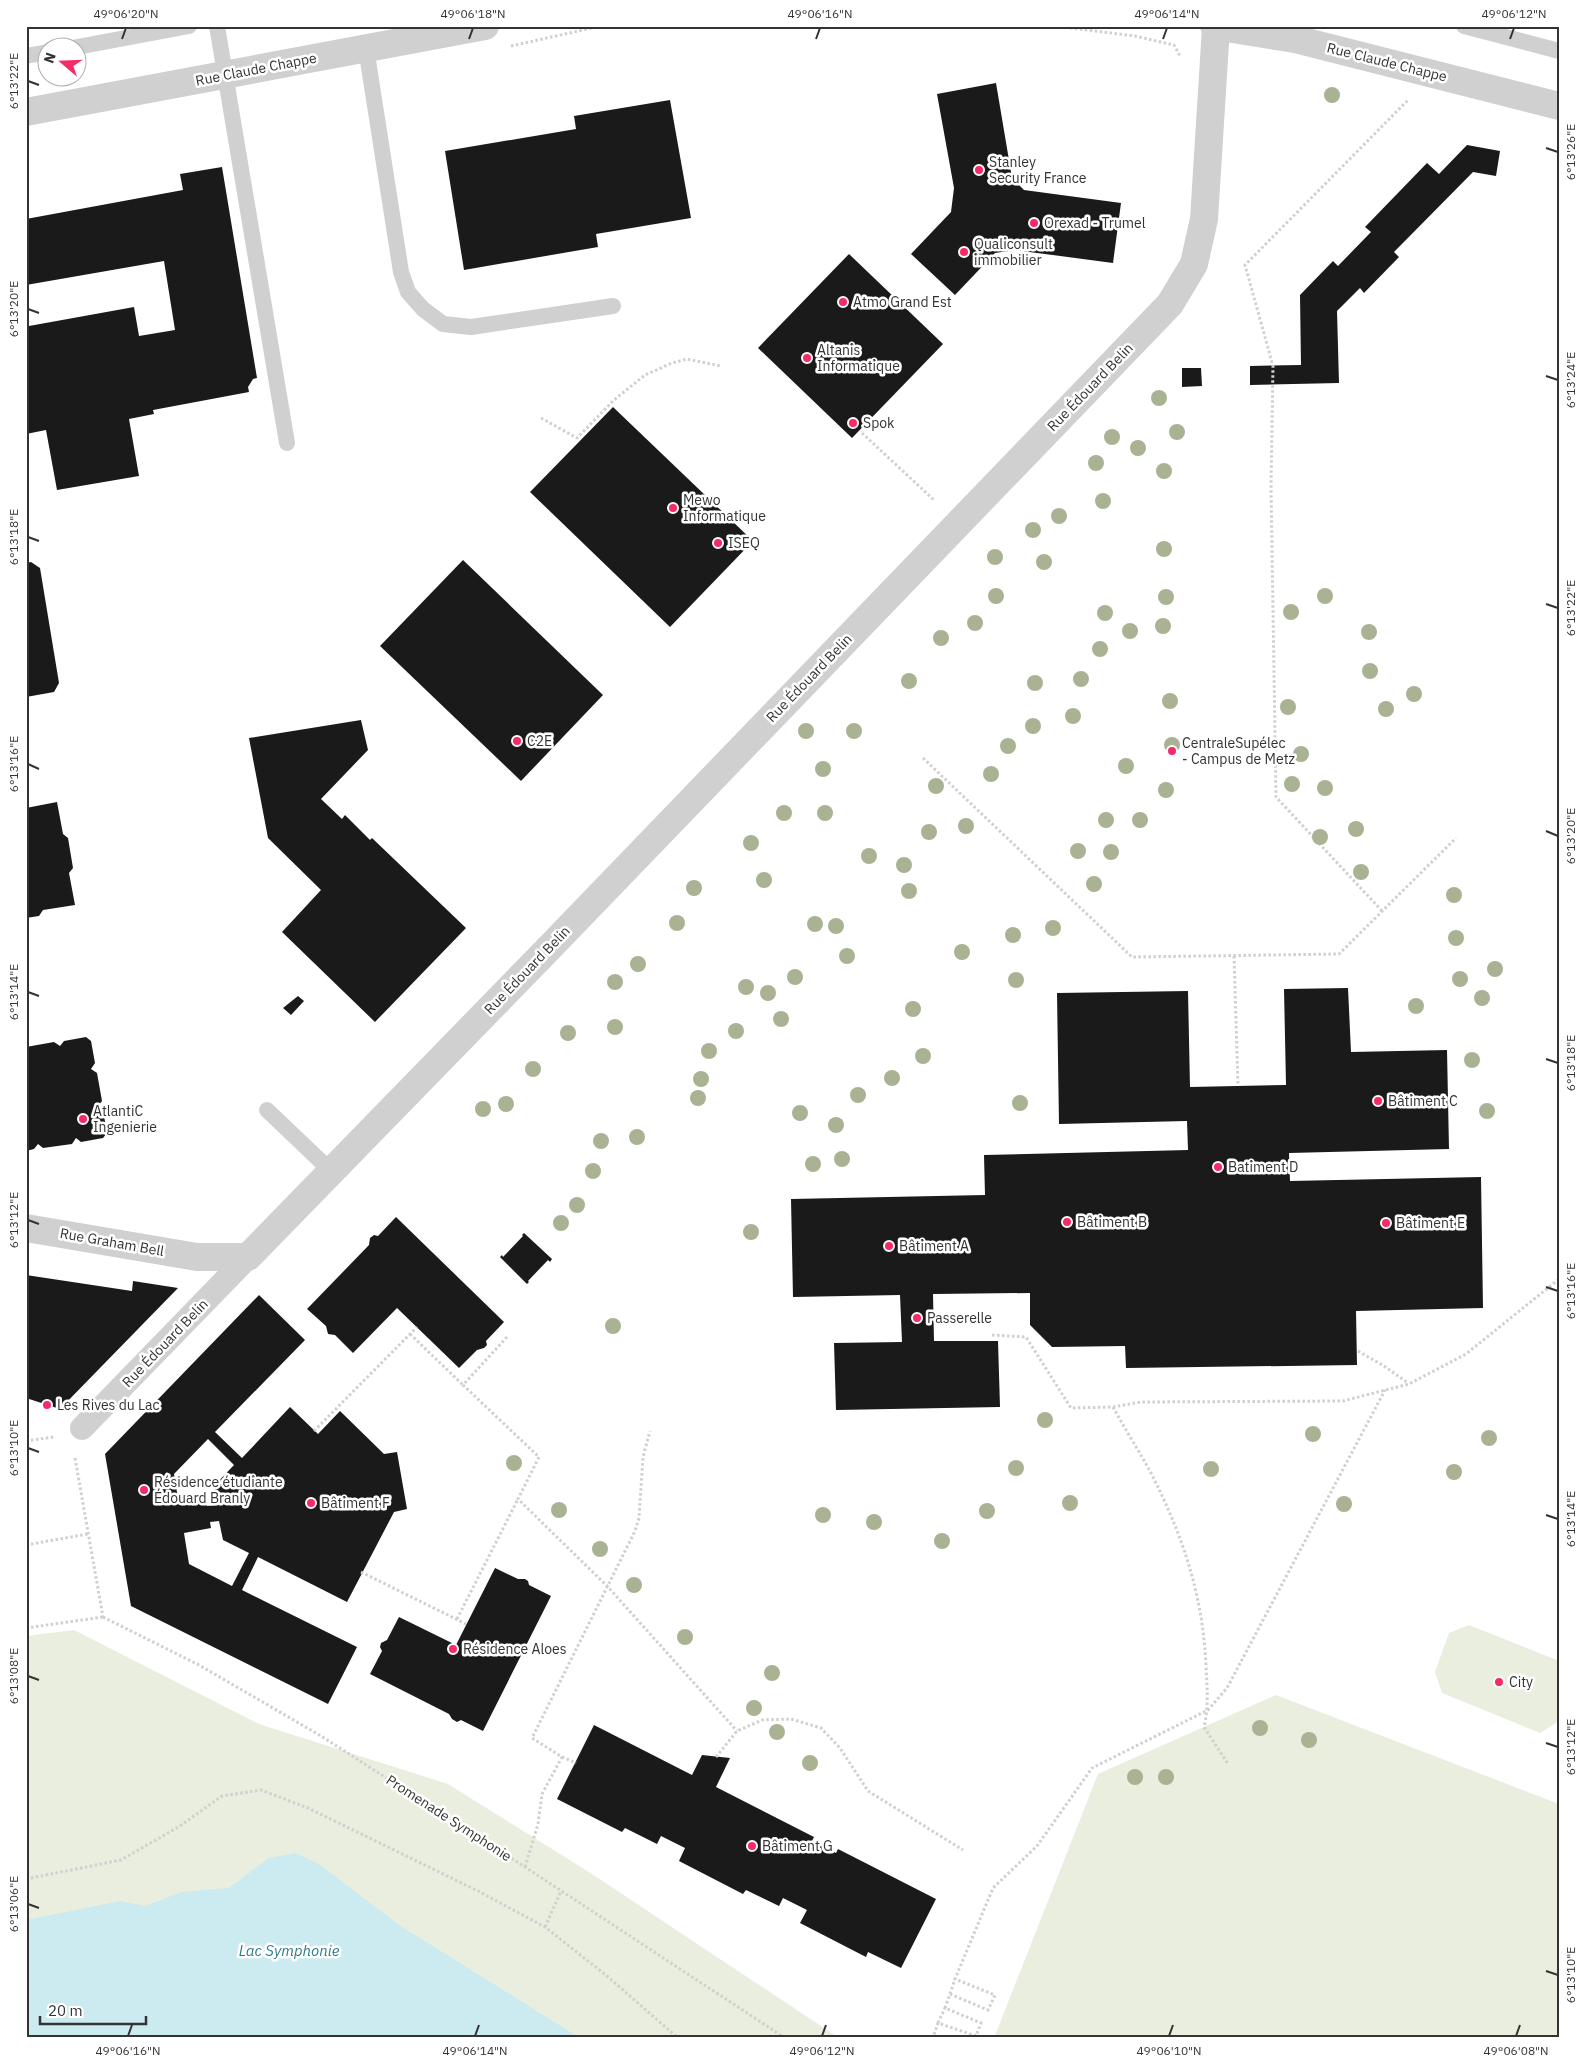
<svg xmlns="http://www.w3.org/2000/svg" width="1585" height="2064" font-family="'IBM Plex Sans',sans-serif">
	<style>
		.green { fill: #e9eede }
		.water { fill: #ccebf1 }
		.building { fill: #1a1a1a; fill-rule: evenodd }
		.lines { fill: none; stroke-linecap: round; stroke-linejoin: round }
		.path { stroke: #d0d0d0; stroke-width: 3; stroke-dasharray: 2.5 2.5; stroke-linecap: butt }
		.service { stroke: #d0d0d0; stroke-width: 16 }
		.pedestrian { stroke: #d0d0d0; stroke-width: 24 }
		.minor { stroke: #d0d0d0; stroke-width: 28 }
		.tertiary { stroke: #d0d0d0; stroke-width: 28 }
		.tree { fill: #a9b393 }
		.ticks { fill: none; stroke: #333; stroke-width: 2 }
		.poi-dot { fill: #f52a66; stroke: #fff; stroke-width: 2 }
		.labels { text-anchor: middle; stroke-width: 5; stroke-linejoin: round; paint-order: stroke }
		.street-label { font-size: 14px; fill: #333; stroke: #fff }
		.poi-label { font-size: 14px; fill: #333; stroke: #fff; text-anchor: start }
		.water-label { font-size: 15px; font-style: italic; fill: #317b89; stroke: #fff }
		.neatline { fill: none; stroke: #333; stroke-width: 2 }
		.ticks-label { font-size: 12px; text-anchor: middle; fill: #333 }
	</style>
	<rect width="100%" height="100%" fill="#fff"/>
	<!-- green -->
	<g class="green">
		<polygon points="1469,1625 1559,1661 1559,1717 1556,1723 1540,1733 1442,1693 1435,1672 1449,1633"/>
		<polygon points="74,1630 259,1724 448,1784 592,1874 839,2038 26,2038 26,1636"/>
		<polygon points="1276,1695 1559,1804 1559,2038 994,2038 1098,1774"/>
	</g>
	<!-- water -->
	<polygon class="water" points="296,1853 319,1864 399,1925 580,2038 26,2038 26,1920 120,1901 146,1906 181,1892 229,1888 269,1858"/>
	<!-- building -->
	<g class="building">
		<polygon points="996,83 1012,178 1024,190 1121,203 1113,263 1015,250 995,253 955,295 911,254 951,212 954,188 937,94"/>
		<polygon points="670,100 691,218 596,234 598,247 464,270 445,151 576,129 574,116"/>
		<polygon points="1467,145 1500,151 1496,176 1473,172 1394,252 1399,257 1364,293 1360,288 1337,311 1339,383 1250,385 1250,366 1301,365 1300,295 1333,261 1338,266 1371,232 1365,227 1427,163 1439,174"/>
		<polygon points="222,167 257,378 253,379 248,387 249,392 153,410 154,414 129,419 139,476 57,490 46,430 26,434 26,318 29,326 134,307 139,336 175,330 164,261 26,285 26,219 183,190 180,174"/>
		<polygon points="849,254 943,344 852,438 758,348"/>
		<polygon points="1182,368 1201,368 1202,386 1182,387"/>
		<polygon points="613,407 753,541 670,627 530,492"/>
		<polygon points="463,560 603,695 521,781 380,646"/>
		<polygon points="31,562 40,568 59,683 54,692 26,697 26,563"/>
		<polygon points="361,720 368,750 321,799 342,819 345,815 370,840 372,838 466,928 375,1022 282,932 321,890 268,838 249,738"/>
		<polygon points="57,802 63,834 68,838 73,868 69,873 75,905 43,910 39,916 26,918 26,808"/>
		<polygon points="1348,988 1351,1052 1447,1050 1449,1149 1289,1153 1290,1181 1481,1177 1483,1308 1356,1311 1357,1365 1126,1368 1125,1346 1052,1347 1030,1325 1030,1293 933,1294 934,1341 998,1341 1000,1407 836,1410 834,1343 902,1342 900,1295 793,1297 791,1199 985,1195 984,1155 1188,1150 1187,1121 1059,1124 1057,993 1188,991 1190,1087 1286,1085 1284,989"/>
		<polygon points="298,996 304,1001 291,1015 283,1008"/>
		<polygon points="86,1037 91,1041 95,1063 91,1069 97,1073 102,1101 98,1106 103,1110 107,1133 103,1138 81,1142 76,1138 72,1144 43,1148 38,1144 34,1149 26,1151 26,1047 54,1042 60,1046 64,1041"/>
		<polygon points="396,1217 504,1322 486,1341 487,1345 484,1348 477,1350 459,1368 397,1308 353,1353 335,1335 328,1334 326,1326 307,1309 369,1245 370,1238 374,1235 378,1236"/>
		<polygon points="524,1233 552,1259 550,1262 548,1260 528,1281 529,1282 527,1284 500,1257 502,1255 503,1257 523,1236 522,1235"/>
		<polygon points="26,1275 132,1291 133,1281 178,1288 60,1409 26,1398"/>
		<path d="M259,1295L305,1340L215,1432L242,1458L290,1407L318,1434L340,1411L384,1454L397,1452L407,1509L394,1512L347,1602L258,1557L242,1590L357,1647L328,1704L131,1606L105,1454ZM208,1439L234,1465L214,1486L217,1505L207,1506L206,1501L179,1505L174,1474ZM219,1521L223,1540L249,1553L232,1586L189,1564L184,1533L211,1528L210,1522Z"/>
		<polygon points="495,1568 518,1579 525,1579 528,1581 529,1585 551,1596 483,1731 461,1720 457,1722 452,1719 449,1714 370,1674 382,1651 380,1647 381,1643 387,1640 399,1617 456,1645"/>
		<polygon points="594,1725 692,1775 702,1755 730,1758 716,1787 814,1837 812,1841 836,1853 838,1849 936,1899 901,1968 868,1952 866,1957 800,1923 807,1910 783,1898 779,1906 746,1890 743,1894 679,1861 685,1848 661,1836 657,1844 625,1828 622,1832 557,1799"/>
	</g>
	<g class="lines">
		<!-- path -->
		<g class="path">
			<polyline points="1055,26 1135,36 1174,45 1180,56"/>
			<polyline points="511,46 601,26"/>
			<polyline points="541,418 577,438 614,400 645,375 672,363 687,359 721,366"/>
			<polyline points="862,433 935,501"/>
			<polyline points="923,758 1132,957 1339,954 1456,838"/>
			<polyline points="1382,911 1276,797 1271,486 1273,366 1245,265 1408,100"/>
			<polyline points="1234,956 1238,1086"/>
			<polyline points="410,1334 463,1385"/>
			<polyline points="992,1335 1026,1337 1071,1408 1113,1407 1141,1402 1343,1401 1409,1384 1466,1354 1559,1279"/>
			<polyline points="507,1337 463,1385 539,1457 518,1499 608,1587 737,1731"/>
			<polyline points="1358,1351 1384,1366 1408,1383"/>
			<path d="M1113,1407C1125,1429 1139,1451 1151,1473C1183,1536 1203,1596 1206,1666C1207,1687 1209,1707 1204,1727L1228,1764"/>
			<polyline points="314,1431 417,1327"/>
			<polyline points="26,1441 54,1437"/>
			<polyline points="75,1458 103,1617"/>
			<polyline points="26,1545 88,1534"/>
			<polyline points="361,1572 466,1624"/>
			<polyline points="103,1617 199,1665 321,1736 525,1867 785,2038"/>
			<polyline points="457,1619 518,1499"/>
			<polyline points="26,1628 103,1617"/>
			<polyline points="562,1757 576,1763"/>
			<polyline points="716,1757 737,1731 762,1720 791,1719 821,1728 840,1748 868,1791 963,1850"/>
			<polyline points="525,1867 538,1824 542,1794 562,1757 532,1738 635,1531 639,1518 643,1457 650,1431"/>
			<polyline points="26,1879 121,1860 180,1826 222,1796 261,1790 308,1808 476,1890 545,1927 607,1976 678,2038"/>
			<polyline points="545,1927 561,1891"/>
			<polyline points="950,1994 955,1979"/>
			<polyline points="938,2023 945,2008"/>
			<polyline points="935,2038 933,2037 938,2023 976,2036 981,2023 945,2008 950,1994 988,2010 995,1995 955,1979 993,1888 1037,1846 1092,1768 1208,1710 1227,1688 1385,1390"/>
		</g>
		<!-- service -->
		<g class="service">
			<polyline points="217,26 287,443"/>
			<polyline points="1464,26 1559,51"/>
			<polyline points="72,48 189,26"/>
			<polyline points="366,48 401,272 408,292 423,309 443,324 471,327 613,306"/>
			<polyline points="26,56 48,52"/>
			<polyline points="267,1110 331,1171"/>
		</g>
		<!-- pedestrian -->
		<polyline class="pedestrian" points="82,1428 248,1257"/>
		<!-- minor -->
		<polyline class="minor" points="26,1228 197,1257 248,1257 553,944 1170,304 1194,264 1204,219 1216,27"/>
		<!-- tertiary -->
		<g class="tertiary">
			<polyline points="1214,26 1295,39 1559,106"/>
			<polyline points="26,112 485,26"/>
		</g>
	</g>
	<!-- trees -->
	<g class="tree">
		<circle cx="1332" cy="95" r="8"/>
		<circle cx="1159" cy="398" r="8"/>
		<circle cx="1177" cy="432" r="8"/>
		<circle cx="1112" cy="437" r="8"/>
		<circle cx="1138" cy="448" r="8"/>
		<circle cx="1096" cy="463" r="8"/>
		<circle cx="1164" cy="471" r="8"/>
		<circle cx="1103" cy="501" r="8"/>
		<circle cx="1059" cy="516" r="8"/>
		<circle cx="1033" cy="530" r="8"/>
		<circle cx="1164" cy="549" r="8"/>
		<circle cx="995" cy="557" r="8"/>
		<circle cx="1044" cy="562" r="8"/>
		<circle cx="996" cy="596" r="8"/>
		<circle cx="1325" cy="596" r="8"/>
		<circle cx="1166" cy="597" r="8"/>
		<circle cx="1291" cy="612" r="8"/>
		<circle cx="1105" cy="613" r="8"/>
		<circle cx="975" cy="623" r="8"/>
		<circle cx="1163" cy="626" r="8"/>
		<circle cx="1130" cy="631" r="8"/>
		<circle cx="1369" cy="632" r="8"/>
		<circle cx="941" cy="638" r="8"/>
		<circle cx="1100" cy="649" r="8"/>
		<circle cx="1370" cy="671" r="8"/>
		<circle cx="1081" cy="679" r="8"/>
		<circle cx="909" cy="681" r="8"/>
		<circle cx="1035" cy="683" r="8"/>
		<circle cx="1414" cy="694" r="8"/>
		<circle cx="1170" cy="701" r="8"/>
		<circle cx="1288" cy="707" r="8"/>
		<circle cx="1386" cy="709" r="8"/>
		<circle cx="1073" cy="716" r="8"/>
		<circle cx="1033" cy="726" r="8"/>
		<circle cx="806" cy="731" r="8"/>
		<circle cx="854" cy="731" r="8"/>
		<circle cx="1172" cy="745" r="8"/>
		<circle cx="1008" cy="746" r="8"/>
		<circle cx="1301" cy="754" r="8"/>
		<circle cx="1126" cy="766" r="8"/>
		<circle cx="823" cy="769" r="8"/>
		<circle cx="991" cy="774" r="8"/>
		<circle cx="1292" cy="784" r="8"/>
		<circle cx="936" cy="786" r="8"/>
		<circle cx="1325" cy="788" r="8"/>
		<circle cx="1166" cy="790" r="8"/>
		<circle cx="784" cy="813" r="8"/>
		<circle cx="825" cy="813" r="8"/>
		<circle cx="1106" cy="820" r="8"/>
		<circle cx="1140" cy="820" r="8"/>
		<circle cx="966" cy="826" r="8"/>
		<circle cx="1356" cy="829" r="8"/>
		<circle cx="929" cy="832" r="8"/>
		<circle cx="1320" cy="837" r="8"/>
		<circle cx="751" cy="843" r="8"/>
		<circle cx="1078" cy="851" r="8"/>
		<circle cx="1111" cy="852" r="8"/>
		<circle cx="869" cy="856" r="8"/>
		<circle cx="904" cy="865" r="8"/>
		<circle cx="1361" cy="872" r="8"/>
		<circle cx="764" cy="880" r="8"/>
		<circle cx="1094" cy="884" r="8"/>
		<circle cx="694" cy="888" r="8"/>
		<circle cx="909" cy="891" r="8"/>
		<circle cx="1454" cy="895" r="8"/>
		<circle cx="677" cy="923" r="8"/>
		<circle cx="815" cy="924" r="8"/>
		<circle cx="836" cy="926" r="8"/>
		<circle cx="1053" cy="928" r="8"/>
		<circle cx="1013" cy="935" r="8"/>
		<circle cx="1456" cy="938" r="8"/>
		<circle cx="962" cy="952" r="8"/>
		<circle cx="847" cy="956" r="8"/>
		<circle cx="638" cy="964" r="8"/>
		<circle cx="1495" cy="969" r="8"/>
		<circle cx="795" cy="977" r="8"/>
		<circle cx="1460" cy="979" r="8"/>
		<circle cx="1016" cy="980" r="8"/>
		<circle cx="615" cy="982" r="8"/>
		<circle cx="746" cy="987" r="8"/>
		<circle cx="768" cy="993" r="8"/>
		<circle cx="1482" cy="998" r="8"/>
		<circle cx="1416" cy="1006" r="8"/>
		<circle cx="913" cy="1009" r="8"/>
		<circle cx="781" cy="1019" r="8"/>
		<circle cx="615" cy="1027" r="8"/>
		<circle cx="736" cy="1031" r="8"/>
		<circle cx="568" cy="1033" r="8"/>
		<circle cx="709" cy="1051" r="8"/>
		<circle cx="923" cy="1056" r="8"/>
		<circle cx="1472" cy="1060" r="8"/>
		<circle cx="533" cy="1069" r="8"/>
		<circle cx="892" cy="1078" r="8"/>
		<circle cx="701" cy="1079" r="8"/>
		<circle cx="858" cy="1095" r="8"/>
		<circle cx="698" cy="1098" r="8"/>
		<circle cx="1020" cy="1103" r="8"/>
		<circle cx="506" cy="1104" r="8"/>
		<circle cx="483" cy="1109" r="8"/>
		<circle cx="1487" cy="1111" r="8"/>
		<circle cx="800" cy="1113" r="8"/>
		<circle cx="836" cy="1125" r="8"/>
		<circle cx="637" cy="1137" r="8"/>
		<circle cx="601" cy="1141" r="8"/>
		<circle cx="842" cy="1159" r="8"/>
		<circle cx="813" cy="1164" r="8"/>
		<circle cx="593" cy="1171" r="8"/>
		<circle cx="577" cy="1205" r="8"/>
		<circle cx="561" cy="1223" r="8"/>
		<circle cx="751" cy="1232" r="8"/>
		<circle cx="613" cy="1326" r="8"/>
		<circle cx="1045" cy="1420" r="8"/>
		<circle cx="1313" cy="1434" r="8"/>
		<circle cx="1489" cy="1438" r="8"/>
		<circle cx="514" cy="1463" r="8"/>
		<circle cx="1016" cy="1468" r="8"/>
		<circle cx="1211" cy="1469" r="8"/>
		<circle cx="1454" cy="1472" r="8"/>
		<circle cx="1070" cy="1503" r="8"/>
		<circle cx="1344" cy="1504" r="8"/>
		<circle cx="559" cy="1510" r="8"/>
		<circle cx="987" cy="1511" r="8"/>
		<circle cx="823" cy="1515" r="8"/>
		<circle cx="874" cy="1522" r="8"/>
		<circle cx="942" cy="1541" r="8"/>
		<circle cx="600" cy="1549" r="8"/>
		<circle cx="634" cy="1585" r="8"/>
		<circle cx="685" cy="1637" r="8"/>
		<circle cx="772" cy="1673" r="8"/>
		<circle cx="754" cy="1708" r="8"/>
		<circle cx="1260" cy="1728" r="8"/>
		<circle cx="777" cy="1732" r="8"/>
		<circle cx="1309" cy="1740" r="8"/>
		<circle cx="810" cy="1763" r="8"/>
		<circle cx="1135" cy="1777" r="8"/>
		<circle cx="1166" cy="1777" r="8"/>
	</g>
	<!-- ticks -->
	<path class="ticks" d="M122,39L126,28M469,39L473,28M816,39L820,28M1163,39L1167,28M1510,39L1514,28M28,81L39,85M1546,148L1558,152M28,309L39,313M1546,376L1558,380M28,537L39,541M1546,604L1558,608M28,764L39,769M1546,831L1558,836M28,992L39,996M1546,1059L1558,1063M28,1220L39,1224M1546,1287L1558,1291M28,1448L39,1452M1546,1515L1558,1519M28,1676L39,1680M1546,1743L1558,1747M28,1904L39,1908M1546,1971L1558,1975M128,2036L132,2025M475,2036L479,2025M822,2036L826,2025M1169,2036L1173,2025M1516,2036L1520,2025"/>
	<!-- markers -->
	<g class="poi-dot">
		<circle cx="979" cy="170" r="5"/>
		<circle cx="1034" cy="223" r="5"/>
		<circle cx="964" cy="252" r="5"/>
		<circle cx="843" cy="302" r="5"/>
		<circle cx="807" cy="358" r="5"/>
		<circle cx="853" cy="423" r="5"/>
		<circle cx="673" cy="508" r="5"/>
		<circle cx="718" cy="543" r="5"/>
		<circle cx="517" cy="741" r="5"/>
		<circle cx="1172" cy="751" r="5"/>
		<circle cx="1378" cy="1101" r="5"/>
		<circle cx="83" cy="1119" r="5"/>
		<circle cx="1218" cy="1167" r="5"/>
		<circle cx="1067" cy="1222" r="5"/>
		<circle cx="1386" cy="1223" r="5"/>
		<circle cx="889" cy="1246" r="5"/>
		<circle cx="917" cy="1318" r="5"/>
		<circle cx="47" cy="1405" r="5"/>
		<circle cx="144" cy="1490" r="5"/>
		<circle cx="311" cy="1503" r="5"/>
		<circle cx="453" cy="1649" r="5"/>
		<circle cx="1499" cy="1682" r="5"/>
		<circle cx="752" cy="1846" r="5"/>
	</g>
	<g class="labels">
		<!-- street labels -->
		<g class="street-label">
			<text transform="translate(1387 62) rotate(14)" y="5">Rue Claude Chappe</text>
			<text transform="translate(256 69) rotate(-11)" y="5">Rue Claude Chappe</text>
			<text transform="translate(1090 387) rotate(-46)" y="5">Rue Édouard Belin</text>
			<text transform="translate(809 678) rotate(-46)" y="5">Rue Édouard Belin</text>
			<text transform="translate(527 970) rotate(-46)" y="5">Rue Édouard Belin</text>
			<text transform="translate(112 1242) rotate(10)" y="5">Rue Graham Bell</text>
			<text transform="translate(165 1343) rotate(-46)" y="5">Rue Édouard Belin</text>
			<text transform="translate(449 1818) rotate(33)" y="5">Promenade Symphonie</text>
		</g>
		<!-- poi labels -->
		<g class="poi-label">
			<text x="989" y="167">Stanley<tspan x="989" dy="16">Security France</tspan></text>
			<text x="1044" y="228">Orexad - Trumel</text>
			<text x="974" y="249">Qualiconsult<tspan x="974" dy="16">immobilier</tspan></text>
			<text x="853" y="307">Atmo Grand Est</text>
			<text x="817" y="355">Altanis<tspan x="817" dy="16">Informatique</tspan></text>
			<text x="863" y="428">Spok</text>
			<text x="683" y="505">Mewo<tspan x="683" dy="16">Informatique</tspan></text>
			<text x="728" y="548">ISEQ</text>
			<text x="527" y="746">C2E</text>
			<text x="1182" y="748">CentraleSupélec<tspan x="1182" dy="16">- Campus de Metz</tspan></text>
			<text x="1388" y="1106">Bâtiment C</text>
			<text x="93" y="1116">AtlantiC<tspan x="93" dy="16">Ingenierie</tspan></text>
			<text x="1228" y="1172">Batiment D</text>
			<text x="1077" y="1227">Bâtiment B</text>
			<text x="1396" y="1228">Bâtiment E</text>
			<text x="899" y="1251">Bâtiment A</text>
			<text x="927" y="1323">Passerelle</text>
			<text x="57" y="1410">Les Rives du Lac</text>
			<text x="154" y="1487">Résidence étudiante<tspan x="154" dy="16">Édouard Branly</tspan></text>
			<text x="321" y="1508">Bâtiment F</text>
			<text x="463" y="1654">Résidence Aloes</text>
			<text x="1509" y="1687">City</text>
			<text x="762" y="1851">Bâtiment G</text>
		</g>
		<!-- water labels -->
		<g class="water-label">
			<text x="289" y="1956">Lac Symphonie</text>
		</g>
	</g>
	<!-- border -->
	<rect width="1585" height="2064" fill="none" stroke="#ffffff" stroke-width="55"/>
	<!-- north arrow -->
	<g transform="translate(62 62) rotate(289)"><circle r="24" fill="#ffffff" stroke="#adadad"/>
	<path d="M0-4L9 19L0 12L-9 19Z" fill="#f52a66"/>
	<text y="-8" font-size="14" font-weight="bold" text-anchor="middle" fill="#333333">N</text>
	</g>
	<!-- scale -->
	<path d="M40 2016v8h106v-8" fill="none" stroke="#333333" stroke-width="2.5"/>
	<text x="48" y="2016" font-size="15" fill="#333333" stroke="#ffffff" stroke-width="4" paint-order="stroke">20 m</text>
	<rect x="28" y="28" width="1530" height="2008" class="neatline"/>
	<g class="ticks-label">
		<text x="126" y="18">49°06'20"N</text>
		<text x="473" y="18">49°06'18"N</text>
		<text x="820" y="18">49°06'16"N</text>
		<text x="1167" y="18">49°06'14"N</text>
		<text x="1514" y="18">49°06'12"N</text>
		<text transform="translate(14 81) rotate(-90)" y="4">6°13'22"E</text>
		<text transform="translate(1571 152) rotate(-90)" y="4">6°13'26"E</text>
		<text transform="translate(14 309) rotate(-90)" y="4">6°13'20"E</text>
		<text transform="translate(1571 380) rotate(-90)" y="4">6°13'24"E</text>
		<text transform="translate(14 537) rotate(-90)" y="4">6°13'18"E</text>
		<text transform="translate(1571 608) rotate(-90)" y="4">6°13'22"E</text>
		<text transform="translate(14 764) rotate(-90)" y="4">6°13'16"E</text>
		<text transform="translate(1571 836) rotate(-90)" y="4">6°13'20"E</text>
		<text transform="translate(14 992) rotate(-90)" y="4">6°13'14"E</text>
		<text transform="translate(1571 1063) rotate(-90)" y="4">6°13'18"E</text>
		<text transform="translate(14 1220) rotate(-90)" y="4">6°13'12"E</text>
		<text transform="translate(1571 1291) rotate(-90)" y="4">6°13'16"E</text>
		<text transform="translate(14 1448) rotate(-90)" y="4">6°13'10"E</text>
		<text transform="translate(1571 1519) rotate(-90)" y="4">6°13'14"E</text>
		<text transform="translate(14 1676) rotate(-90)" y="4">6°13'08"E</text>
		<text transform="translate(1571 1747) rotate(-90)" y="4">6°13'12"E</text>
		<text transform="translate(14 1904) rotate(-90)" y="4">6°13'06"E</text>
		<text transform="translate(1571 1975) rotate(-90)" y="4">6°13'10"E</text>
		<text x="128" y="2055">49°06'16"N</text>
		<text x="475" y="2055">49°06'14"N</text>
		<text x="822" y="2055">49°06'12"N</text>
		<text x="1169" y="2055">49°06'10"N</text>
		<text x="1516" y="2055">49°06'08"N</text>
	</g>
</svg>
